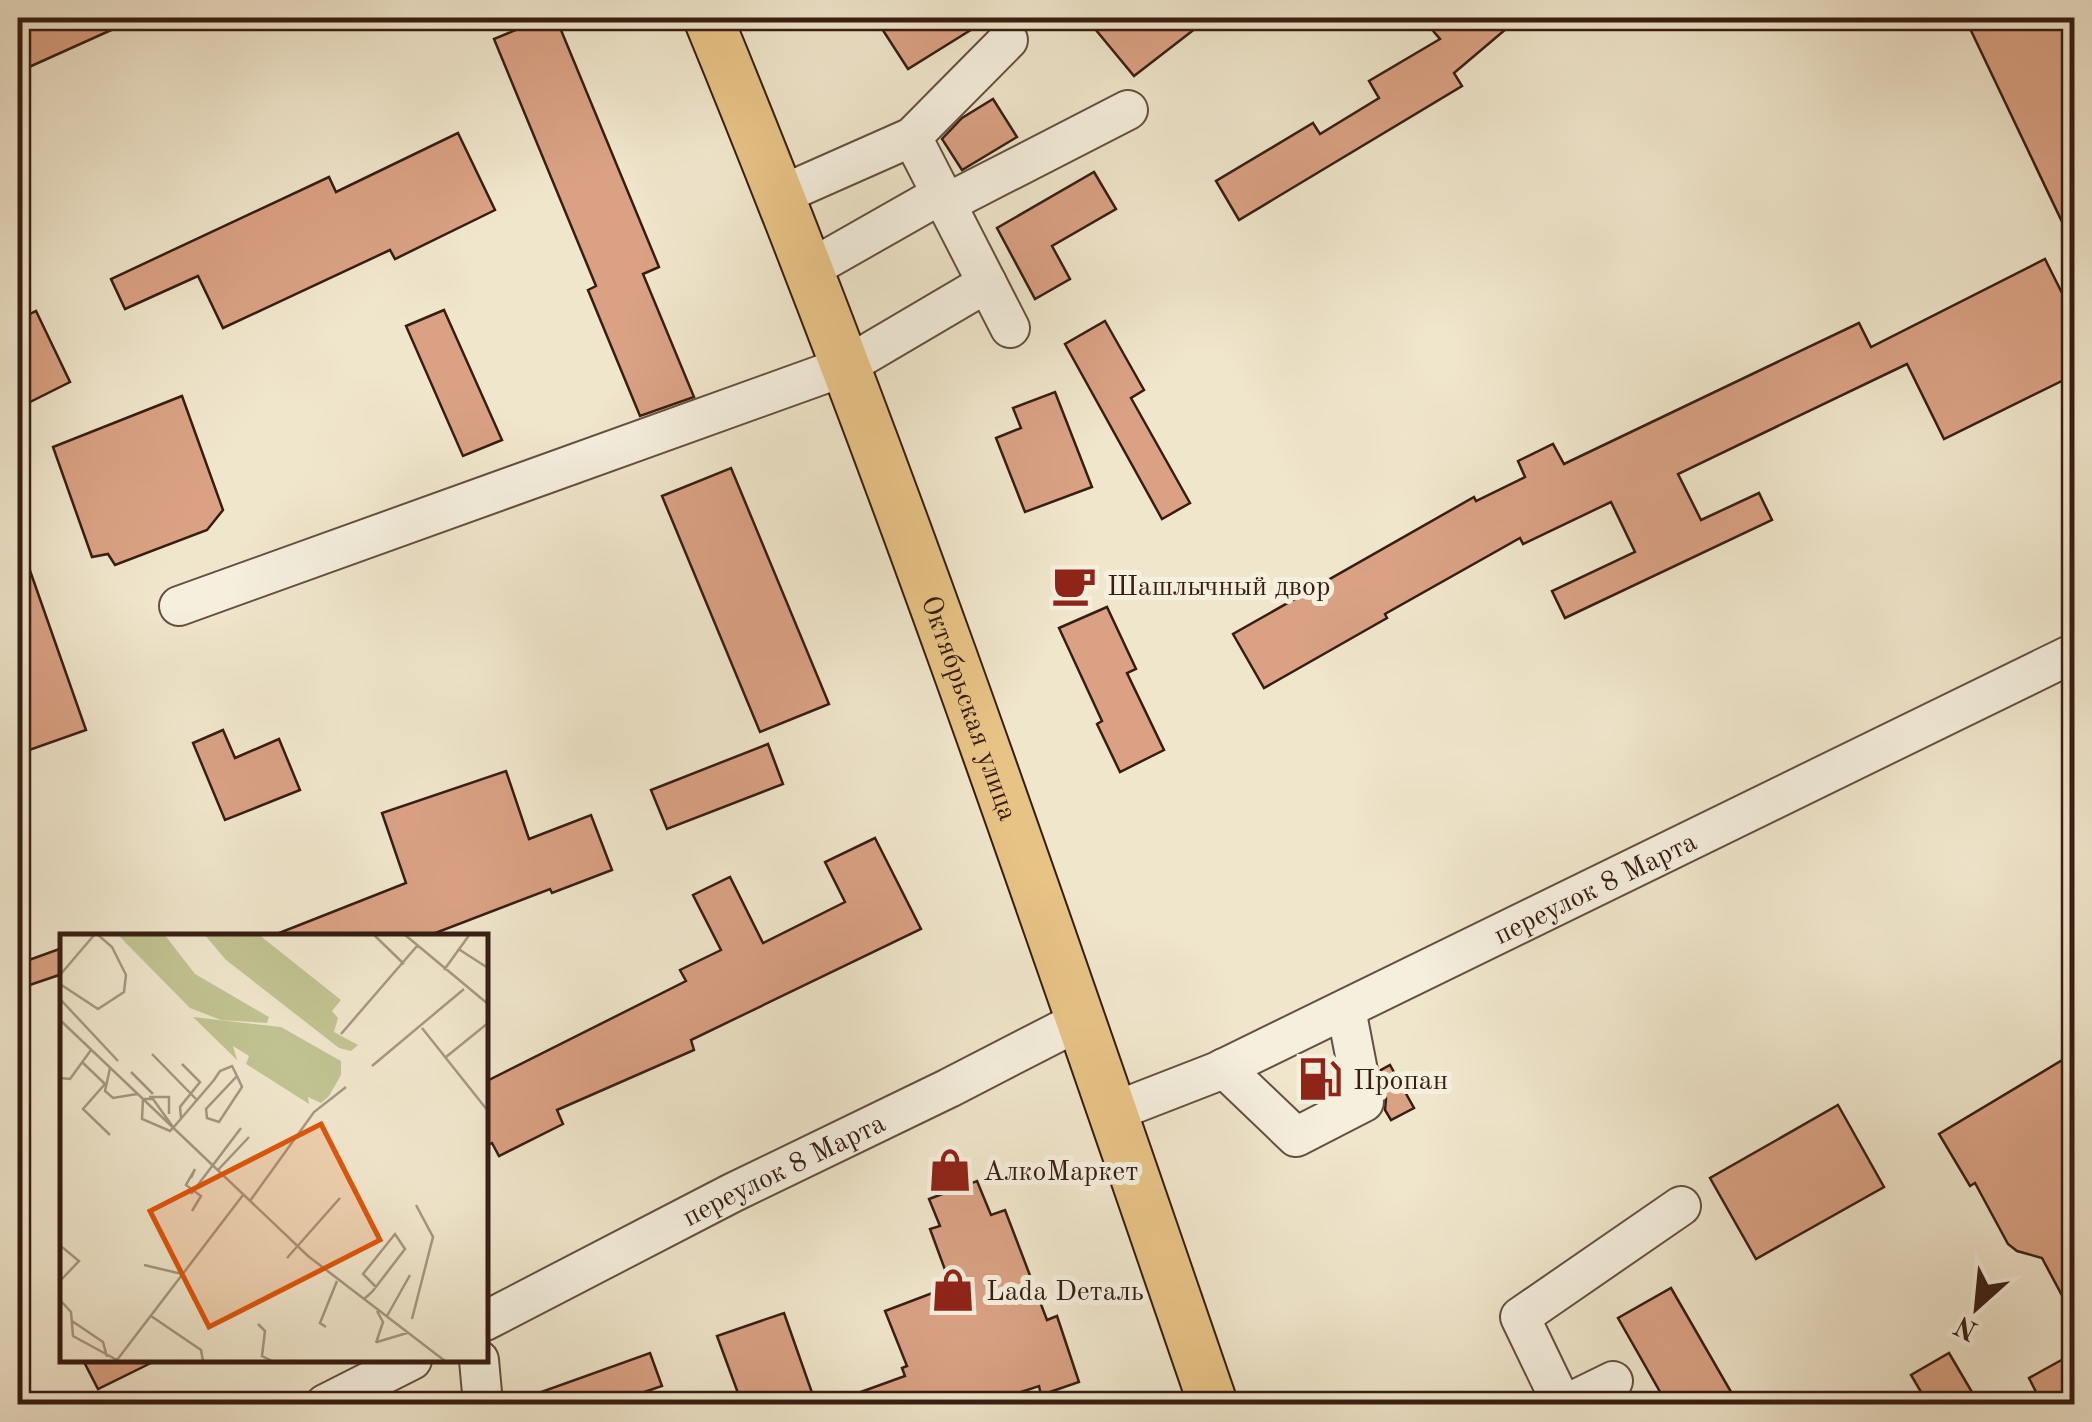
<svg xmlns="http://www.w3.org/2000/svg" width="2092" height="1422" font-family="'Old Standard TT',serif">
	<style>
		.building { fill: #daa184; stroke: #371d12; stroke-width: 2.5 }
		.lines { fill: none; stroke-linecap: round; stroke-linejoin: round }
		.minor-casing { stroke: #654f40; stroke-width: 42 }
		.major-casing { stroke: #371d12; stroke-width: 52 }
		.minor { stroke: #f5efde; stroke-width: 38 }
		.major { stroke: #e8c386; stroke-width: 48 }
		.labels { text-anchor: middle; stroke-width: 10; stroke-linejoin: round; paint-order: stroke }
		.poi-label { font-size: 28px; fill: #371d12; stroke: #f5efde; text-anchor: start }
		.street-label { font-size: 28px; fill: #371d12; stroke: #f5efde }
		.inset-road { fill: none; stroke: #a69682; stroke-width: 2.5 }
		.view { fill: #df560c; fill-opacity: 0.15; stroke: #df560c; stroke-width: 5 }
		.inset-edge { fill: none; stroke: #371d12; stroke-width: 5 }
	</style>
	<rect width="100%" height="100%" fill="#f0e6cc"/>
	<filter id="stains"><feTurbulence type="fractalNoise" baseFrequency=".002" numOctaves="4"/><feColorMatrix values="0 0 0 0 .2 0 0 0 0 .09 0 0 0 0 .02 0 0 0 .5 -.17"/></filter>
	<radialGradient id="worn" r=".72"><stop offset=".6" stop-color="#630" stop-opacity="0"/><stop offset="1" stop-color="#630" stop-opacity=".3"/></radialGradient>
	<!-- building -->
	<g class="building">
		<polygon points="18,18 138,18 18,72"/>
		<polygon points="545,18 556,18 659,267 643,274 694,397 640,416 588,290 596,286 494,39"/>
		<polygon points="875,18 990,18 908,69"/>
		<polygon points="1086,18 1209,18 1134,76"/>
		<polygon points="1422,18 1519,18 1454,73 1462,86 1239,220 1216,181 1313,123 1320,134 1379,98 1369,81 1440,39"/>
		<polygon points="1965,18 2074,18 2074,247"/>
		<polygon points="993,99 1017,137 962,170 942,139 962,118"/>
		<polygon points="458,133 495,210 395,259 390,250 223,328 198,276 125,309 111,279 329,177 336,192"/>
		<polygon points="1094,172 1116,209 1052,246 1070,279 1035,299 997,228"/>
		<polygon points="2045,259 2074,317 2074,375 1944,439 1907,364 1678,474 1701,520 1759,493 1772,520 1565,618 1552,591 1635,552 1611,502 1523,544 1520,538 1385,614 1387,618 1264,688 1233,634 1474,497 1476,501 1525,477 1518,461 1553,444 1564,464 1859,323 1871,347"/>
		<polygon points="444,310 502,440 463,456 406,326"/>
		<polygon points="36,311 70,382 18,408 18,320"/>
		<polygon points="1105,321 1144,390 1131,398 1190,503 1162,519 1065,344"/>
		<polygon points="1055,392 1092,487 1025,512 996,438 1021,428 1013,408"/>
		<polygon points="182,396 223,510 207,530 115,565 108,554 92,557 53,447"/>
		<polygon points="731,468 829,704 760,732 662,496"/>
		<polygon points="21,545 86,730 18,754 18,546"/>
		<polygon points="1107,607 1136,669 1127,673 1164,750 1120,772 1097,724 1102,721 1059,628"/>
		<polygon points="223,730 235,758 279,739 300,790 225,820 193,743"/>
		<polygon points="768,744 783,784 667,829 651,790"/>
		<polygon points="506,771 529,839 591,815 612,870 552,893 550,889 425,937 269,937 406,883 382,813"/>
		<polygon points="875,838 921,929 691,1040 694,1050 557,1110 563,1124 499,1156 492,1143 485,1146 485,1082 686,981 680,970 721,950 693,895 730,877 763,943 845,902 825,862"/>
		<polygon points="62,948 62,974 18,989 18,964"/>
		<polygon points="2074,1053 2074,1318 2042,1258 2017,1251 2008,1244 1975,1183 1970,1186 1939,1134"/>
		<polygon points="1390,1065 1414,1108 1391,1120 1385,1110 1386,1098 1381,1070"/>
		<polygon points="1838,1105 1884,1187 1756,1259 1710,1178"/>
		<polygon points="977,1181 991,1215 1005,1210 1047,1320 1057,1316 1079,1382 1041,1395 1039,1386 985,1404 836,1404 836,1401 905,1376 902,1368 907,1366 885,1311 951,1286 930,1229 940,1226 929,1199"/>
		<polygon points="1671,1288 1738,1404 1667,1404 1618,1318"/>
		<polygon points="784,1313 816,1404 742,1404 717,1336"/>
		<polygon points="650,1353 662,1386 609,1404 517,1404 516,1401"/>
		<polygon points="1949,1353 1979,1404 1928,1404 1911,1375"/>
		<polygon points="2074,1353 2074,1404 2042,1404 2029,1378"/>
		<polygon points="83,1360 157,1360 98,1389"/>
	</g>
	<g class="lines">
		<!-- minor casing -->
		<g class="minor-casing">
			<g id="minor">
				<polyline points="912,137 1010,328"/>
				<polyline points="781,195 912,137 1008,40"/>
				<polyline points="945,204 1128,110"/>
				<polyline points="808,270 940,195"/>
				<polyline points="179,606 846,366 987,283"/>
				<polyline points="1224,1068 1296,1137 1364,1102 1346,1009"/>
				<path id="s1" d="M1113,1112L1216,1072L2074,653"/>
				<path id="s2" d="M485,1321L732,1193L949,1088L1081,1020"/>
				<polyline points="479,1360 483,1404"/>
				<polyline points="325,1404 412,1360"/>
				<polyline points="1562,1404 1520,1317 1681,1206"/>
				<polyline points="1566,1404 1613,1381"/>
			</g>
		</g>
		<!-- major casing -->
		<g class="major-casing">
			<g id="major">
				<path id="s3" d="M708,18C895,472 1053,939 1213,1404"/>
			</g>
		</g>
		<!-- minor -->
		<use href="#minor" class="minor"/>
		<!-- major -->
		<use href="#major" class="major"/>
	</g>
	<!-- icons -->
	<defs>
		<g id="cafe-bare" transform="scale(3.45)"><path d="M-5.5-4.5H6V0H3Q3 3.5 0 3.5H-2.5Q-5.5 3.5-5.5 0ZM3-3.2v2h1.7v-2ZM-6 4.5H4V6H-6Z" fill="#8f2418" stroke="#f5efde" stroke-width="2.5" paint-order="stroke"/></g>
		<g id="fuel-bare" transform="scale(3.45)"><path d="M-5.5-6h7V0h2V4h1.3V-2.5L3-4.5l.8-.8L6-3V5H2.5V1h-1V6h-7ZM-4.2-4.7v3.2H.2V-4.7Z" fill="#8f2418" stroke="#f5efde" stroke-width="2.5" paint-order="stroke"/></g>
		<g id="shop-bare" transform="scale(3.45)"><path d="M-5-2.5h2.3a2.7 3.5 0 0 1 5.4 0H5L5.5 6h-11ZM-1.5-2.5h3a1.5 2.3 0 0 0-3 0Z" fill="#8f2418" stroke="#f5efde" stroke-width="2.5" paint-order="stroke"/></g>
	</defs>
	<g fill-rule="evenodd">
		<use href="#cafe-bare" x="1074" y="585"/>
		<use href="#fuel-bare" x="1320" y="1079"/>
		<use href="#shop-bare" x="950" y="1170"/>
		<use href="#shop-bare" x="953" y="1290"/>
	</g>
	<g class="labels">
		<!-- poi labels -->
		<g class="poi-label">
			<text x="1107" y="595">Шашлычный двор</text>
			<text x="1353" y="1089">Пропан</text>
			<text x="983" y="1180">АлкоМаркет</text>
			<text x="986" y="1300">Lada Dеталь</text>
		</g>
		<!-- street labels -->
		<g class="street-label">
			<text dy="10" stroke="none"><textPath href="#s3" startOffset="738">Октябрьская улица</textPath></text>
			<text dy="10" stroke="none"><textPath href="#s1" startOffset="532">переулок 8 Марта</textPath></text>
			<text dy="10" stroke="none"><textPath href="#s2" startOffset="335">переулок 8 Марта</textPath></text>
		</g>
	</g>
	<!-- overview -->
	<g transform="translate(60 934)">
		<rect width="428" height="428" fill="#f0e6cc"/>
		<path d="M57,0H104L135,40L209,83L207,89L161,86L130,74ZM144,0H198L281,66L272,77L278,84L274,98L298,111L291,117L279,114L166,26ZM133,83L221,93L281,127V141L269,162L261,169L248,163L249,170L186,130L189,122L173,112L177,126Z" fill="#c1c392"/>
		<path class="inset-road" d="M313,0L344,30M344,0L428,70M400,16L428,34M384,36L410,0M0,41L35,0M0,50L38,75L64,58L66,41L52,13L37,0M0,65L58,127M0,86L248,322L385,427M362,94L428,177M281,100L357,12M92,120L136,165M386,123L428,89M22,128L45,150M312,132L404,55M50,134L45,157L53,164L77,160M71,138L93,160M0,144L10,145L31,116M45,150L23,175L50,201M89,163H109V180M121,184L120,173L140,148L122,130M113,193L93,165H83L82,185L110,197L113,194L154,146L160,137L172,132L177,142L146,175L147,184L159,188L182,153L177,142M158,236L189,203M131,244L135,235L126,251L141,262L132,277M131,260L181,194M190,267L254,178L286,153M227,324L280,264M84,331L122,340M0,347L19,327L2,313M304,365L312,358L345,315L335,300L303,340L316,353M0,366L11,378L13,402L57,426L183,261M91,382L141,416L143,427M327,382L350,341M352,385L373,303L356,271M12,387L43,408L47,423M198,390L205,397L202,422L212,427M266,393L260,389L277,347M317,408L347,399M316,409L323,388L317,377"/>
		<path class="view" d="M261,190L320,306L149,393L90,277Z"/>
		<rect width="428" height="428" class="inset-edge"/>
	</g>
	<!-- margin -->
	<rect width="2092" height="1422" fill="none" stroke="#f0e6cc" stroke-width="60"/>
	<rect x="20" y="20" width="2052" height="1382" fill="none" stroke="#371d12" stroke-width="5"/>
	<rect x="30" y="30" width="2032" height="1362" fill="none" stroke="#371d12" stroke-width="2.5"/>
	<!-- north arrow -->
	<g transform="translate(1977 1307) rotate(207)" stroke="#f5efde" stroke-width="8" paint-order="stroke">
	<path d="M0-8L18 38L0 25L-18 38Z" fill="#371d12"/>
	<text y="-15" font-size="28" font-weight="bold" text-anchor="middle" fill="#371d12">N</text>
	</g>
	<rect width="100%" height="100%" filter="url(#stains)"/>
	<rect width="100%" height="100%" fill="url(#worn)"/>
</svg>
